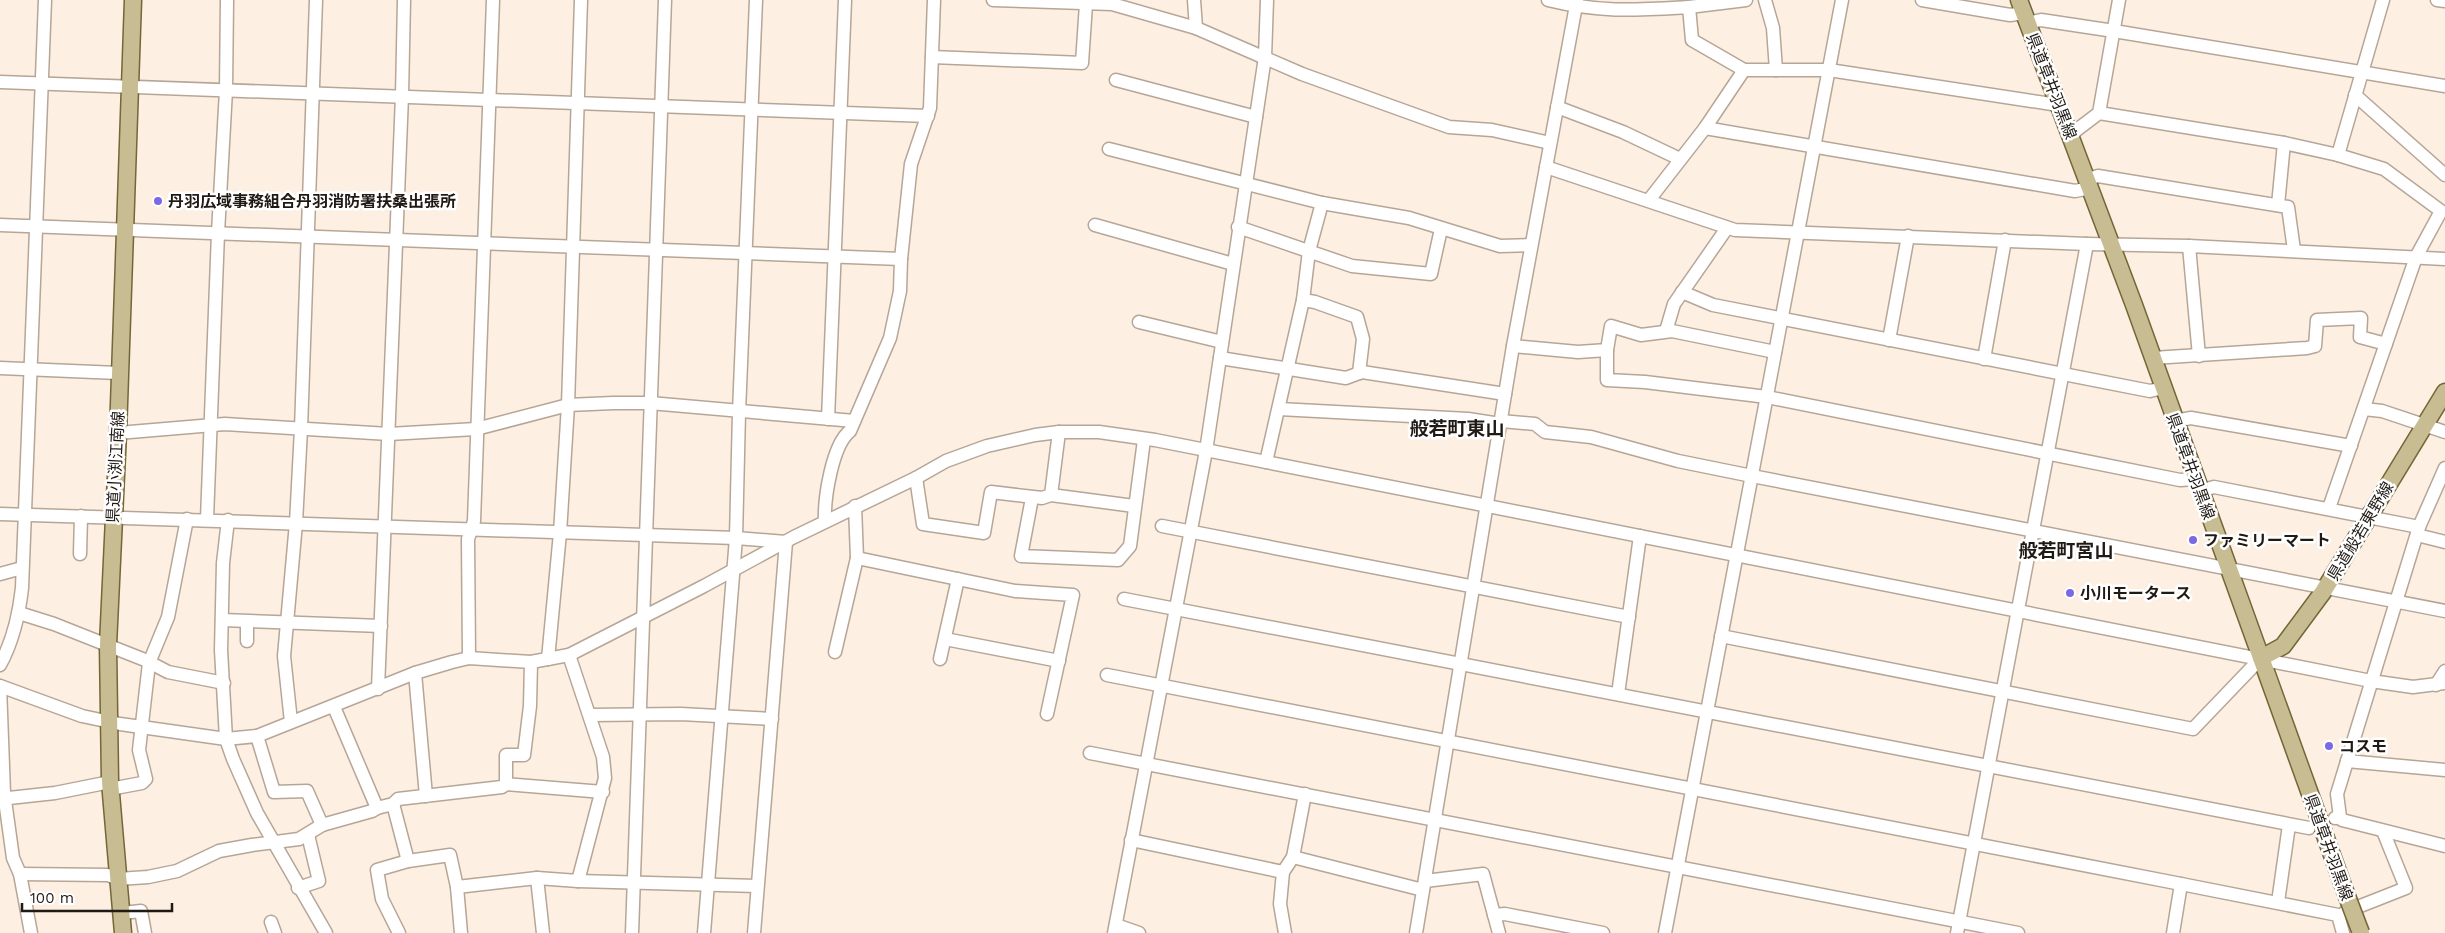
<svg xmlns="http://www.w3.org/2000/svg" width="2445" height="933" font-family="'Work Sans','Noto Sans JP',sans-serif">
	<style>
		.lines { fill: none; stroke-linecap: round; stroke-linejoin: round }
		.minor-casing { stroke: #b6a697; stroke-width: 15 }
		.major-casing { stroke: #746637; stroke-width: 19 }
		.minor { stroke: #fff; stroke-width: 12 }
		.major { stroke: #c7bc92; stroke-width: 16 }
		.major-bridge-casing { stroke: #746637; stroke-width: 19; stroke-linecap: butt }
		.major-bridge { stroke: #c7bc92; stroke-width: 16 }
		.poi-dot { fill: #7969e4; stroke: #fff; stroke-width: 2 }
		.labels { text-anchor: middle; stroke-width: 5; stroke-linejoin: round; paint-order: stroke }
		.street-label { font-size: 16px; fill: #201a15; stroke: #fff }
		.poi-label { font-size: 16px; font-weight: bold; fill: #201a15; stroke: #fff; text-anchor: start }
		.quarter-label { font-size: 19px; font-weight: bold; fill: #201a15; stroke: #fff }
	</style>
	<rect width="100%" height="100%" fill="#fdefe2"/>
	<g class="lines">
		<!-- minor casing -->
		<g class="minor-casing">
			<g id="minor">
				<polyline points="993,0 1112,4 1196,28 1302,74 1449,127 1492,130 1550,143"/>
				<polyline points="1194,0 1196,28"/>
				<path d="M1548,0C1600,13 1637,10 1689,7L1692,40L1744,70H1829L2058,105"/>
				<polyline points="1765,0 1773,28 1776,70"/>
				<polyline points="1922,0 2010,15 2024,13"/>
				<polyline points="2437,0 2445,1"/>
				<polyline points="1689,7 1746,0"/>
				<polyline points="2027,23 2041,20 2114,31 2445,86"/>
				<polyline points="932,57 1082,63 1086,4"/>
				<polyline points="1116,80 1256,117"/>
				<polyline points="0,82 928,116"/>
				<polyline points="2355,95 2445,175"/>
				<polyline points="1557,107 1623,132 1680,159"/>
				<polyline points="2099,113 2284,143 2338,155 2384,169 2441,211 2416,257 2329,508"/>
				<polyline points="1705,128 2075,191 2091,188"/>
				<polyline points="2070,135 2099,113 2119,0"/>
				<polyline points="1109,149 1322,203 1409,218 1500,246 1531,245"/>
				<polyline points="2338,155 2383,0"/>
				<polyline points="1546,167 1735,230 2087,244 2189,246 2445,259"/>
				<polyline points="2088,179 2098,176 2288,207 2294,250"/>
				<polyline points="1649,200 1705,128 1744,70"/>
				<polyline points="2278,205 2284,143"/>
				<polyline points="0,225 901,259 911,164 930,108 934,0"/>
				<polyline points="1095,225 1233,264"/>
				<polyline points="1238,227 1352,266 1431,274 1441,229"/>
				<polyline points="2189,246 2199,356"/>
				<polyline points="1682,292 1713,305 2150,391 2163,388"/>
				<polyline points="1303,300 1315,302 1357,317 1363,339 1359,373"/>
				<polyline points="1139,322 1222,342"/>
				<polyline points="1666,331 1674,304 1727,228"/>
				<polyline points="1889,340 1908,236"/>
				<polyline points="1513,346 1578,352 1607,350 1611,326 1641,335 1672,331 1775,352"/>
				<polyline points="1607,350 1607,380 1645,382 1767,397 2180,480 2196,479"/>
				<polyline points="1220,358 1346,378 1362,372 1505,394"/>
				<polyline points="2153,358 2307,348 2315,346 2317,320 2361,318 2360,337 2386,344"/>
				<polyline points="1984,359 2005,240"/>
				<polyline points="0,368 118,373"/>
				<polyline points="1279,409 1468,419 1500,424"/>
				<polyline points="2364,409 2382,411 2445,432"/>
				<polyline points="828,419 845,0"/>
				<polyline points="1501,421 1535,424 1545,432 1591,437 1678,461 1752,476 2445,611"/>
				<polyline points="2174,421 2191,418 2351,446"/>
				<polyline points="118,433 225,424 389,434 476,429 568,405 613,403 650,403 854,421"/>
				<polyline points="1266,462 1303,300 1309,251 1322,203"/>
				<polyline points="916,478 923,524 984,533 991,492 1042,498 1051,495 1134,506"/>
				<polyline points="2200,491 2214,487 2419,527"/>
				<polyline points="1051,495 1059,432"/>
				<polyline points="1032,498 1021,556 1118,560 1130,546 1144,440"/>
				<polyline points="855,506 857,558 1015,591 1073,595 1047,714"/>
				<polyline points="0,514 736,538 786,542"/>
				<polyline points="207,519 218,233 226,90 227,0"/>
				<polyline points="228,520 223,563 221,650 226,739 233,759 257,813 326,933"/>
				<path d="M825,521C824,499 832,445 850,431L890,338L900,291L901,259"/>
				<polyline points="1162,526 1629,617"/>
				<polyline points="2417,535 2445,542"/>
				<polyline points="80,554 81,516"/>
				<polyline points="0,574 22,568"/>
				<polyline points="1124,599 2309,828"/>
				<polyline points="19,613 54,624 145,660 168,672 224,683"/>
				<polyline points="222,620 381,626"/>
				<polyline points="247,622 247,641"/>
				<polyline points="1721,636 2193,729 2261,658"/>
				<polyline points="945,639 1059,661"/>
				<polyline points="835,652 857,558"/>
				<polyline points="569,655 603,757 605,778 578,881"/>
				<polyline points="469,658 468,539 474,521 493,0"/>
				<polyline points="548,659 560,533 568,405 581,0"/>
				<polyline points="940,659 958,579"/>
				<path d="M0,665C13,641 19,615 22,588L45,0"/>
				<polyline points="415,673 426,796"/>
				<polyline points="1107,675 2181,884"/>
				<polyline points="2436,685 2445,671"/>
				<polyline points="0,686 82,716 120,724 226,739 257,736 415,673 452,662 469,658 531,662 569,655 704,586 794,537 916,478 946,461 987,446 1035,435 1059,432 1099,432 1155,440 2371,681 2413,687 2445,683"/>
				<polyline points="0,686 4,793 13,858 20,874 31,933"/>
				<polyline points="378,689 402,96 404,0"/>
				<polyline points="1618,694 1640,536"/>
				<polyline points="334,707 377,808 393,804 398,799 502,787 506,784 603,792"/>
				<polyline points="590,715 681,714 772,719"/>
				<polyline points="291,722 284,656 296,523 301,429 316,0"/>
				<polyline points="257,736 274,792 307,791 322,825"/>
				<polyline points="1090,753 2018,933"/>
				<polyline points="2347,761 2445,770"/>
				<polyline points="506,784 506,755 524,755 530,706 531,662"/>
				<polyline points="110,789 142,783 146,779 139,750 149,663 168,617 187,519"/>
				<polyline points="0,791 9,798 55,793 110,782"/>
				<polyline points="393,804 408,861"/>
				<polyline points="2340,817 2342,820 2445,846"/>
				<polyline points="2335,818 2340,817 2337,794 2419,527 2445,468"/>
				<polyline points="1131,840 1283,872"/>
				<polyline points="1293,857 1423,890"/>
				<polyline points="20,874 108,875 118,879 148,877 177,871 219,851 252,845 299,839 322,825 372,811 377,808"/>
				<polyline points="537,878 543,933"/>
				<polyline points="1425,881 1483,874 1499,933"/>
				<polyline points="457,887 537,878 578,881 757,886"/>
				<polyline points="298,888 319,881 308,835"/>
				<polyline points="2278,902 2289,825"/>
				<polyline points="2345,912 2406,888 2383,831"/>
				<polyline points="122,913 141,911 145,933"/>
				<polyline points="1494,915 1505,914 1603,933"/>
				<polyline points="271,922 275,933"/>
				<polyline points="1116,925 1139,933"/>
				<polyline points="399,933 382,899 377,870 408,861 450,855 457,887 461,933"/>
				<polyline points="632,933 665,0"/>
				<polyline points="704,933 736,538 739,412 756,0"/>
				<polyline points="754,933 786,542"/>
				<polyline points="1114,933 1206,451 1265,57 1267,0"/>
				<polyline points="1285,933 1280,904 1283,872 1293,857 1305,794"/>
				<polyline points="1416,933 1513,346 1577,0"/>
				<polyline points="1665,933 1842,0"/>
				<polyline points="1957,933 2087,244"/>
				<polyline points="2173,933 2181,884 2338,915 2343,933"/>
			</g>
		</g>
		<!-- major casing -->
		<g class="major-casing">
			<g id="major">
				<polyline points="2019,0 2134,305 2345,891"/>
				<polyline points="2261,658 2283,646 2323,592 2445,392"/>
				<polyline points="123,933 110,782 108,645 118,433 133,0"/>
			</g>
		</g>
		<!-- minor -->
		<use href="#minor" class="minor"/>
		<!-- major -->
		<use href="#major" class="major"/>
		<!-- major-bridge casing -->
		<g class="major-bridge-casing">
			<polyline id="major-bridge" points="2345,891 2361,933"/>
		</g>
		<!-- major-bridge -->
		<use href="#major-bridge" class="major-bridge"/>
	</g>
	<!-- markers -->
	<g class="poi-dot">
		<circle cx="158" cy="201" r="5"/>
		<circle cx="2193" cy="540" r="5"/>
		<circle cx="2070" cy="593" r="5"/>
		<circle cx="2329" cy="746" r="5"/>
	</g>
	<g class="labels">
		<!-- street labels -->
		<g class="street-label">
			<text transform="translate(2052 86) rotate(69)" y="6">県道草井羽黒線</text>
			<text transform="translate(2191 466) rotate(70)" y="6">県道草井羽黒線</text>
			<text transform="translate(115 467) rotate(-87)" y="6">県道小渕江南線</text>
			<text transform="translate(2360 531) rotate(-59)" y="6">県道般若東野線</text>
			<text transform="translate(2329 847) rotate(70)" y="6">県道草井羽黒線</text>
		</g>
		<!-- poi labels -->
		<g class="poi-label">
			<text x="168" y="207">丹羽広域事務組合丹羽消防署扶桑出張所</text>
			<text x="2203" y="546">ファミリーマート</text>
			<text x="2080" y="599">小川モータース</text>
			<text x="2339" y="752">コスモ</text>
		</g>
		<!-- quarter labels -->
		<g class="quarter-label">
			<text x="1457" y="435">般若町東山</text>
			<text x="2066" y="557">般若町宮山</text>
		</g>
	</g>
	<!-- scale -->
	<path d="M22 903v8h150v-8" fill="none" stroke="#201a15" stroke-width="2.5"/>
	<text x="30" y="903" font-size="15" fill="#201a15" stroke="#ffffff" stroke-width="4" paint-order="stroke">100 m</text>
</svg>
